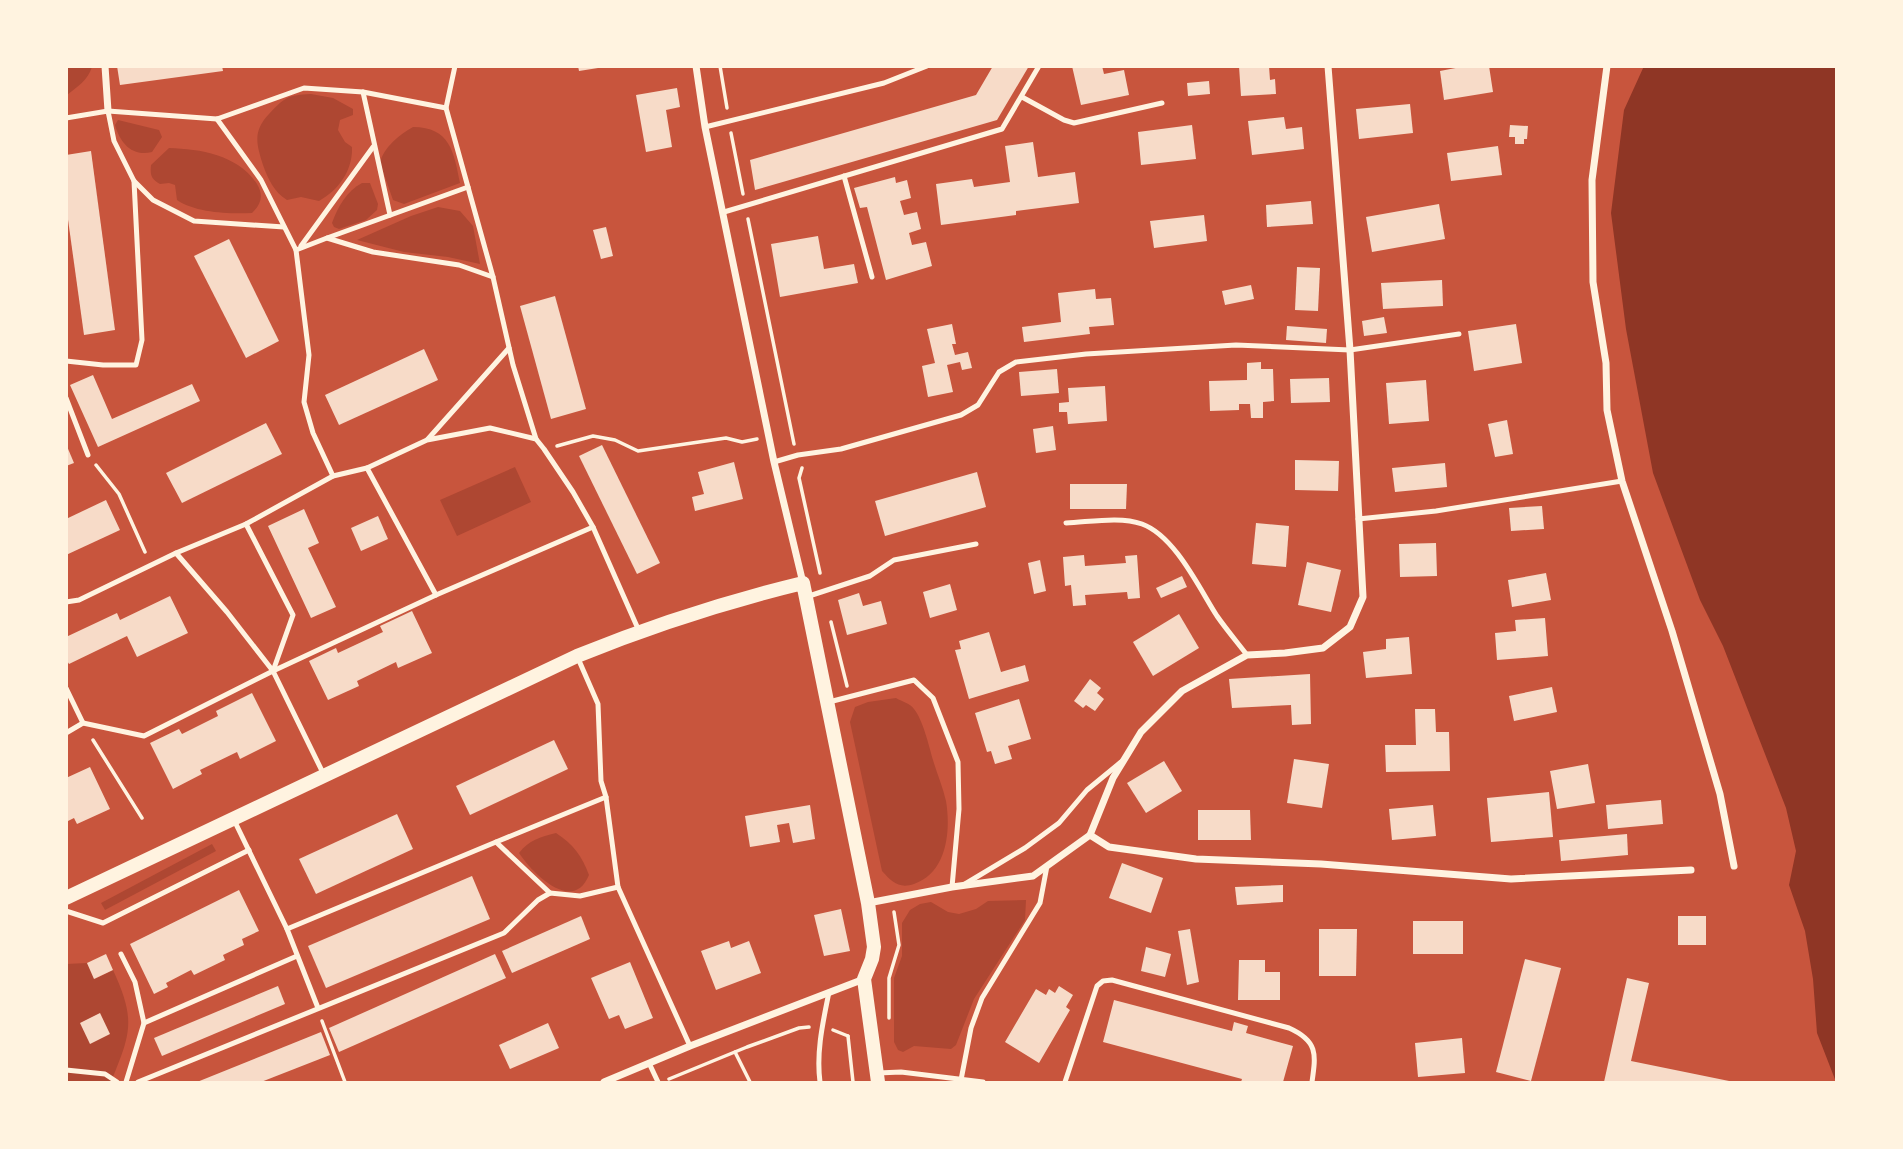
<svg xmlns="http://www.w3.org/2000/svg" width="1903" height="1149" font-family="'Noto Sans',sans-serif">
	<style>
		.green { fill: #ae4732 }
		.water { fill: #8f3625 }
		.building { fill: #f7dbc8 }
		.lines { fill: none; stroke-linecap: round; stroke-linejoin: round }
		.path { stroke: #fff3e0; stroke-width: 3.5 }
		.service { stroke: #fff3e0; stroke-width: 5 }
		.minor { stroke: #fff3e0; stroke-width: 7 }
		.secondary { stroke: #fff3e0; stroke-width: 14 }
	</style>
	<rect width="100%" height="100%" fill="#c8553d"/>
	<!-- green -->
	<g class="green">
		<path d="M67,66L92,67C88,80 77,87 67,95Z"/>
		<path d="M311,94L333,98L353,109V115L340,120L338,130L345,142L352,147C353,170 339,190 319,201L301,197L287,200C274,192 268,179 263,165C256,143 253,131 269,114C285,97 288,95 311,94Z"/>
		<path d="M118,120L159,130L162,137L152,152C132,157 120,143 115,125Z"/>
		<path d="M413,127C450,127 454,152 460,183L404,204L393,200L380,163C383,148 400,134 413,127Z"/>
		<path d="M169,148C201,149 238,155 257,184C264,196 261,204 252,213C229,214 196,213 177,200L175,185L169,183L160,184C151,179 150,175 151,165Z"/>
		<path d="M362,183H370L378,204L377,210L366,220L339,229L334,227L332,223C338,206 347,191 362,183Z"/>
		<polygon points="438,207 460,211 473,226 480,264 448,257 404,252 357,240 411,216"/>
		<polygon points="515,467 531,502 457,536 440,500"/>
		<path d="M896,698C901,701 911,704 914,709C923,720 929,746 933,760C937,774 943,787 946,801C951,831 947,873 914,884C899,889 892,882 882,871L850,722L855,707L868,702Z"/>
		<path d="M556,833C573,844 582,856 589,875C573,914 533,874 519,853C529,840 540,837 556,833Z"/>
		<polygon points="212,844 216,851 105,910 101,903"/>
		<polygon points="1026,900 1025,920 974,999 956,1045 951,1049 914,1046 903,1052 898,1050 894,1042 894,978 902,956 902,923 910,910 920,904 931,902 948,912 959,914 976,909 988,901"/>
		<path d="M87,963L95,979L113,970C136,1020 131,1033 111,1082H67L66,964Z"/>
	</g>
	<!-- water -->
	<polygon class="water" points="1644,66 1836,67 1836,1082 1817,1033 1813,979 1805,931 1789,885 1796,851 1786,808 1723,646 1700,600 1653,473 1626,329 1611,213 1624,110"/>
	<!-- building -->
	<g class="building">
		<polygon points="117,66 222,66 223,71 120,85"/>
		<polygon points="578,66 598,66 598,68 579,71"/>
		<polygon points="993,66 1029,66 997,120 755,190 750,160 976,95"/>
		<polygon points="1072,66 1102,66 1104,74 1124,70 1129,95 1081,105"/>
		<polygon points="1239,66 1269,66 1270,80 1275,79 1276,94 1241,96"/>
		<polygon points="1466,66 1489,66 1493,92 1444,100 1440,71"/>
		<polygon points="1209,81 1210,94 1188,96 1187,83"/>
		<polygon points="677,88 680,107 666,110 672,147 646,152 636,95"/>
		<polygon points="1410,104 1413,133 1359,139 1356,109"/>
		<polygon points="1284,117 1286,129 1302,127 1304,149 1252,155 1248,121"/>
		<polygon points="1192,125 1196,159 1141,165 1138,132"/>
		<polygon points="1510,125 1528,126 1527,139 1524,139 1524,144 1515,144 1515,137 1509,137"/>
		<polygon points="1033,142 1038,177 1075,172 1079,203 1016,211 1016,215 941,225 936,184 972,179 974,187 1010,182 1005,146"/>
		<polygon points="1498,146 1502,175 1451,181 1447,153"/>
		<polygon points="91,151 115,330 84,335 66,205 66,155"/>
		<polygon points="895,177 896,183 907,180 911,198 900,201 904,215 917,212 921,229 909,233 912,245 926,242 932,266 886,280 867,207 860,208 854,188"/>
		<polygon points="1311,201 1313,224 1267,227 1266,205"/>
		<polygon points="1439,204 1445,239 1372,252 1366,217"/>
		<polygon points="1204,215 1207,241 1154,248 1150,221"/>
		<polygon points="606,227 613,256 601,259 593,230"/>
		<polygon points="818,236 824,269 854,264 858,283 780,297 771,244"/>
		<polygon points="229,239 279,341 246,358 194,256"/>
		<polygon points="1297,267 1320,268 1318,311 1295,310"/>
		<polygon points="1442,280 1443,306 1383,309 1381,283"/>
		<polygon points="1251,285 1254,299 1225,305 1222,291"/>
		<polygon points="1095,289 1096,299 1111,298 1114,325 1089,327 1090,334 1024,342 1022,327 1061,322 1058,293"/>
		<polygon points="555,296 586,409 551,419 520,306"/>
		<polygon points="1384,317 1387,333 1364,336 1362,321"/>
		<polygon points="952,324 956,344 952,344 955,355 968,352 972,368 962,370 960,362 947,365 953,392 928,397 922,366 935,363 927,329"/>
		<polygon points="1516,324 1522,363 1474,371 1468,331"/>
		<polygon points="1287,326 1327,329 1326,343 1286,340"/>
		<polygon points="424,349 438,380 339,425 325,395"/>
		<polygon points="1261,362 1261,369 1273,369 1274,401 1263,402 1263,418 1251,418 1250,404 1239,404 1239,410 1210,411 1209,381 1247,380 1247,363"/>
		<polygon points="1057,369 1059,393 1021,396 1019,372"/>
		<polygon points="93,375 112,419 192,384 200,401 98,447 70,385"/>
		<polygon points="1329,378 1330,402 1291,403 1290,379"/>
		<polygon points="1426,380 1429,421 1389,424 1386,383"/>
		<polygon points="1105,386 1107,421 1068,424 1067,412 1059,412 1059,403 1069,402 1068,388"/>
		<polygon points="1507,420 1513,454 1495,457 1488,424"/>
		<polygon points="266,423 282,454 182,503 166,473"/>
		<polygon points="1053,426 1056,450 1036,453 1033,429"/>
		<polygon points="66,444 74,463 66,466"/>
		<polygon points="602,445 660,563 637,574 579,456"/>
		<polygon points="1295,460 1339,461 1338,491 1295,490"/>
		<polygon points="734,462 743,499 695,511 692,497 704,494 698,472"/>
		<polygon points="1445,463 1447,487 1395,492 1392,468"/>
		<polygon points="977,472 986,507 885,536 875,501"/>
		<polygon points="1070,484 1127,484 1126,509 1070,509"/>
		<polygon points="106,500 120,530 66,555 66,519"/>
		<polygon points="1542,506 1544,529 1511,531 1509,508"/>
		<polygon points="304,509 319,543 308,548 336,607 311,618 268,526"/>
		<polygon points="378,516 388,539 361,551 351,528"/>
		<polygon points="1256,523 1289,526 1286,567 1252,564"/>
		<polygon points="1436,543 1437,576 1400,577 1399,544"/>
		<polygon points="1084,555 1085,566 1126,563 1125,556 1137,555 1140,598 1128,599 1127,592 1085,595 1086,605 1073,606 1071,585 1065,586 1063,557"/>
		<polygon points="1040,560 1046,591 1034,594 1028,563"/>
		<polygon points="1307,562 1341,570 1331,612 1298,605"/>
		<polygon points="1546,573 1551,600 1512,607 1508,580"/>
		<polygon points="1182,576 1187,587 1161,598 1156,588"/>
		<polygon points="950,584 957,610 930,618 923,592"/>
		<polygon points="859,593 863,606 881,601 887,624 847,635 838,600"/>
		<polygon points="170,596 188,633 137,657 127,636 69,664 66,659 66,637 117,613 120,620"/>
		<polygon points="412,611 432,653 398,668 396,662 357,681 359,686 328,700 309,661 336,648 338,653 383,632 380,626"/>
		<polygon points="1179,614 1199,648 1153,676 1133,642"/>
		<polygon points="1545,618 1548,656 1497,660 1495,633 1516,631 1515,620"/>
		<polygon points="989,632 1001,672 1025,665 1029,681 969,699 955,650 961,649 959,641"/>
		<polygon points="1409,637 1412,674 1366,678 1363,652 1386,649 1386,639"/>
		<polygon points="1310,674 1311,724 1292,725 1291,705 1232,708 1229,679"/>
		<polygon points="1090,679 1101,688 1097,693 1104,699 1095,711 1086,705 1083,708 1074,701"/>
		<polygon points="1552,687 1557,712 1514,721 1509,696"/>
		<polygon points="252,693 276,741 240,759 237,752 200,770 202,774 173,789 150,743 179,729 182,734 218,716 216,711"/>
		<polygon points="1019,699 1031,739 1008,746 1012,759 995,764 991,751 987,752 975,713"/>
		<polygon points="1415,709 1435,709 1436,732 1449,732 1450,771 1386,772 1385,745 1416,745"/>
		<polygon points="554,740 568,769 470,815 456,786"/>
		<polygon points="1294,759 1329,764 1322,808 1287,803"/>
		<polygon points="1164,761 1182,791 1146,813 1127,783"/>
		<polygon points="1588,764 1595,803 1557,809 1550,771"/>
		<polygon points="90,767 110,809 77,824 74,818 66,822 66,778"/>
		<polygon points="1549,792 1553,837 1491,842 1487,798"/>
		<polygon points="1661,800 1663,824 1608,829 1606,805"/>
		<polygon points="810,805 815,839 793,843 789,823 777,825 780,842 750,847 745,816"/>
		<polygon points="1433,805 1436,836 1392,840 1389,809"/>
		<polygon points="1198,810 1250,810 1251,840 1198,840"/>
		<polygon points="397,814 413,849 316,894 299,859"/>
		<polygon points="1627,834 1628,855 1561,861 1559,840"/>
		<polygon points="1122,863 1163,878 1151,913 1109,898"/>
		<polygon points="472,876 490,919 326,988 308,946"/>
		<polygon points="1283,885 1283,902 1237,905 1235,887"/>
		<polygon points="239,890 259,931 242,939 244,945 223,955 225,960 194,975 191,970 166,983 168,987 154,994 130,944"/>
		<polygon points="841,909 850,951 824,956 814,915"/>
		<polygon points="581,916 590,939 512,973 502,951"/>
		<rect x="1678" y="916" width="28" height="29"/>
		<rect x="1413" y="921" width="50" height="33"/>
		<polygon points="1190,929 1199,982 1187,985 1178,931"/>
		<polygon points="1319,929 1357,929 1356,976 1319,976"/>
		<polygon points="729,941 731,948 749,941 761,973 716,990 701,951"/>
		<polygon points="1146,947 1171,954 1165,977 1141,971"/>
		<polygon points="106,954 113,970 94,979 87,963"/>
		<polygon points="495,954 506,978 339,1052 329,1028"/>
		<polygon points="1525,959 1561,968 1531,1081 1496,1072"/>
		<polygon points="1239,960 1265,960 1265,972 1280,972 1280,1000 1238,1000"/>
		<polygon points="630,962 653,1018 625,1029 619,1015 609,1019 591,978"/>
		<polygon points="1627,978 1649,983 1631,1061 1734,1082 1604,1082"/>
		<polygon points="278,986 285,1004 162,1056 154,1038"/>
		<polygon points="1059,986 1073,995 1066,1007 1070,1010 1039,1063 1005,1042 1036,989 1046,995 1049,989 1055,993"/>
		<polygon points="1114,1000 1232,1031 1234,1022 1248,1026 1246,1033 1293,1046 1283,1082 1241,1082 1242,1079 1103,1042"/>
		<polygon points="100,1013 110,1034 90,1044 80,1023"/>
		<polygon points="548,1023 559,1048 510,1069 499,1045"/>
		<polygon points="321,1032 330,1055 261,1082 197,1082"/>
		<polygon points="1462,1038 1465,1073 1418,1077 1415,1043"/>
	</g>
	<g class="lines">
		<!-- path -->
		<g class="path">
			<polyline points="720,66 727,108"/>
			<polyline points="731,133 743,194"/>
			<polyline points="748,219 794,444"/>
			<polyline points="557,446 593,436 615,440 638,451 726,438 742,442 757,439"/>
			<polyline points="96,465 119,494 145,552"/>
			<polyline points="802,468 799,478 820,573"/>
			<polyline points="831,622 847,686"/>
			<polyline points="93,740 142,818"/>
			<polyline points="889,1018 889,978 899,945 894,912"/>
			<polyline points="322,1021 345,1082"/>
			<polyline points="833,1030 848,1036"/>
			<polyline points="848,1036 853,1082"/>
			<polyline points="735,1052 750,1082"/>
			<polyline points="669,1079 747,1047 799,1028 809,1027"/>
		</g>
		<!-- service -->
		<g class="service">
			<polyline points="363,92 390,215"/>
			<polyline points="1022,97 1064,120 1074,123 1162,103"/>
			<polyline points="446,108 455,66"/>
			<polyline points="108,111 114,141 134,181 153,200 194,221 284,227"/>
			<polyline points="66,118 108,111 217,119 304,88 363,92 446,108 493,277 513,365 536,439"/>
			<polyline points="217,119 261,180 296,250 309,355 304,402 313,433 333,476"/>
			<polyline points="705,127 884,83 927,66"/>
			<polyline points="844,176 872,277"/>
			<polyline points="724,212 1002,129 1039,66"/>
			<polyline points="327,238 468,187"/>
			<polyline points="301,246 373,147"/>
			<polyline points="296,250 327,238 373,252 459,265 493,277"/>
			<polyline points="66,361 103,365 136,365 142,340 134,181"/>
			<polyline points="66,398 88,455"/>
			<polyline points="428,439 509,348"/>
			<polyline points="774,462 798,455 841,449 961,415 978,405 999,372 1016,362 1086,354 1236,345 1350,350 1459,334"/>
			<polyline points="367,468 436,595"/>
			<polyline points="1358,519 1436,511 1622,481"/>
			<path d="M1066,523C1090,522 1120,516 1142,524C1175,536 1199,588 1217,616C1226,629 1237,642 1247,655"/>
			<polyline points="246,524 293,615 273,671"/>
			<polyline points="176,553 246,524 333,476 367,468 427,440 490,428 536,439 544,449 573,492 593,527 639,631"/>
			<polyline points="806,597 870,576 894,560 976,544"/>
			<polyline points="66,602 79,600 176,553 227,612 273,671 324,775"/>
			<polyline points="577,656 598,704 601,781 606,797 618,887"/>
			<polyline points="66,688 83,723"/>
			<polyline points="829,702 914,680 933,698 958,762 959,809 952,887"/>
			<polyline points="66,733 83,723 144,736 273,671 436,595 593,527"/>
			<polyline points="234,820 287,929 318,1008"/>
			<polyline points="965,884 1025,848 1059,823 1087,790 1121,762"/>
			<polyline points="550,893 496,842 606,797"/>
			<polyline points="66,911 103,923 249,850"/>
			<polyline points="287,929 496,842"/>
			<polyline points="121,954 135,982 144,1023"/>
			<polyline points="649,1063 658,1082"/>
			<polyline points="66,1070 105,1074 117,1082"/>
			<polyline points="878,1073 901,1072 983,1082"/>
			<polyline points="961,1080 971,1028 982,998 1040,903 1047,866"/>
			<polyline points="126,1082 144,1023 297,956"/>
			<polyline points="138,1082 504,933 538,900 550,893 580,896 618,887 690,1046"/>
			<path d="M820,1082C816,1052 823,1022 829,992"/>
			<path d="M1065,1082L1097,986L1103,981L1112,980L1289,1028C1318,1041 1316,1054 1312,1082"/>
		</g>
		<!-- minor -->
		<g class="minor">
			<polyline points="105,66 108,111"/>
			<polyline points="696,66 705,127 774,462 803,583"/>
			<polyline points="1607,66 1592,180 1593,282 1606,363 1607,410 1622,481 1672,631 1720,794 1734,866"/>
			<polyline points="1090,835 1109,847 1196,859 1321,864 1511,879 1691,870"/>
			<polyline points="868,903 952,887 1033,876 1090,835 1113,778 1141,732 1182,691 1247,655 1285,653 1323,648 1350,627 1363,597 1350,350 1328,66"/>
			<polyline points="604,1082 690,1046 864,979"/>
		</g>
		<!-- secondary -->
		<path class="secondary" d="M66,898L577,656C651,626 725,602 803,583L868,903L874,947L872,959L864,979L878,1082"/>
	</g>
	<!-- border -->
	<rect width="1903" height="1149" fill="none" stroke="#fff3e0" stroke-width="136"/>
</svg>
